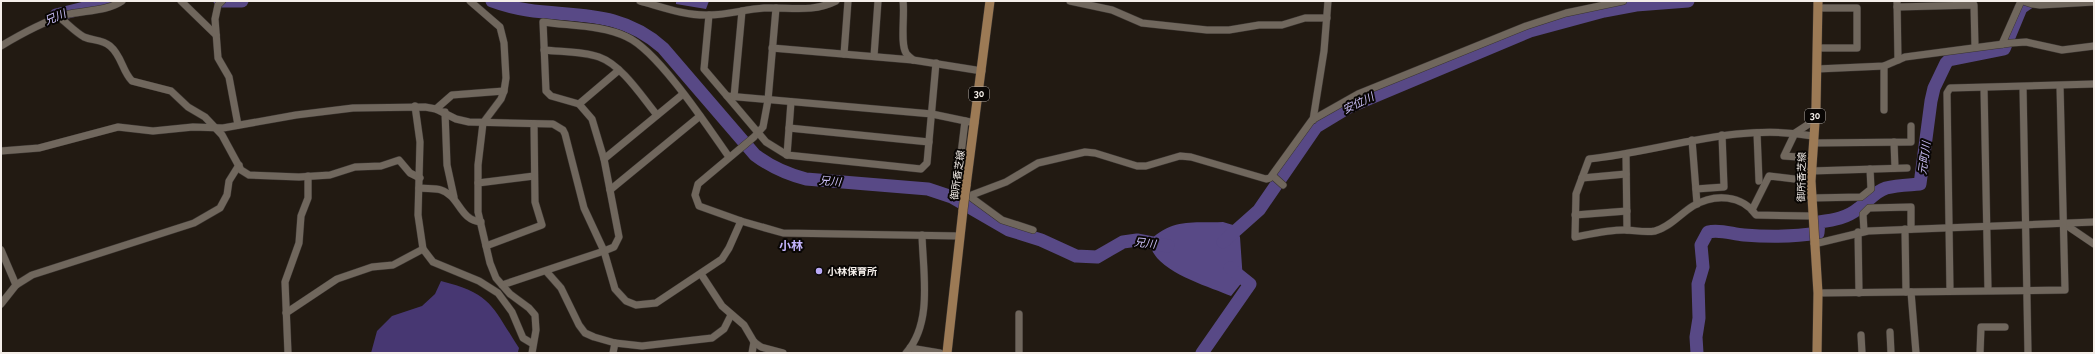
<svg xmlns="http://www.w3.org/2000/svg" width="2095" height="354" font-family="Raleway,'Noto Sans JP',sans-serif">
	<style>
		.forest { fill: #473772 }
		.water { fill: #584986 }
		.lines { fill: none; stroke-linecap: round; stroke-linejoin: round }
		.river { stroke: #584986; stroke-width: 13 }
		.minor-casing { stroke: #3a3430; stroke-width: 8 }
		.major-casing { stroke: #3a3430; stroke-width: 10 }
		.minor { stroke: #70675d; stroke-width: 7 }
		.major { stroke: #9c7a55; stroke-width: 9 }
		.major-bridge-casing { stroke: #3a3430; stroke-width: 10; stroke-linecap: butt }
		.major-bridge { stroke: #9c7a55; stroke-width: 9 }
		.poi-dot { fill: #baaaf6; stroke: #090604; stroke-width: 1.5 }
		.labels { text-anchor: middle; stroke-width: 4; stroke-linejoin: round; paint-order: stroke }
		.shield { fill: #090604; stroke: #aea8a4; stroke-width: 1 }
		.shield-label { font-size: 9px; font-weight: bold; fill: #f4eee9 }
		.street-label { font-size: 10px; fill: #f4eee9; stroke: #090604 }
		.poi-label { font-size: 10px; font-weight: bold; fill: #f4eee9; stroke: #090604; text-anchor: start }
		.water-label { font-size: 11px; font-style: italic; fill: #c8bdf4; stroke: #090604 }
		.quarter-label { font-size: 12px; font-weight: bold; fill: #c2b3fa; stroke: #090604 }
	</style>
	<rect width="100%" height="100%" fill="#221a12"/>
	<!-- forest -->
	<path class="forest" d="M441,281C493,294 492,307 519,348L518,352L371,353L377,331L392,316L422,306L435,294Z"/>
	<!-- water -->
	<g class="water">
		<polygon points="676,1 709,1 706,9 676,4"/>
		<path d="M1223,222L1233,225L1240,237L1243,281L1231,296C1208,286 1149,270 1150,240C1173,218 1194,223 1223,222Z"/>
	</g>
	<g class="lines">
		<!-- river -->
		<g class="river">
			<polyline points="220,1 242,1"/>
			<path d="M492,1C553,24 609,0 663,48L755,155C771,167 786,174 806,179L928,189L952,197L1009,230L1041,240L1076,256L1097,257L1123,242L1137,240L1168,246"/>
			<polyline points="56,15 113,1"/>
			<polyline points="1223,242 1259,210 1316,127 1349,107 1530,31 1604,11 1636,5 1688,1"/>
			<polyline points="1202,353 1250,284 1230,268"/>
			<path d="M1697,353L1696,337L1699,318L1698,284L1703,267L1701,245L1708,232C1720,229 1732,234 1744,235C1770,237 1793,237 1818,233L1819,222C1834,220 1847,218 1859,208C1869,201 1874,192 1886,188C1897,185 1909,185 1920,184L1931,101L1934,88L1946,63L1949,60L2004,49L2021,8L2031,1"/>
		</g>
		<!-- minor casing -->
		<g class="minor-casing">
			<g id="minor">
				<polyline points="181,1 216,35"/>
				<polyline points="222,1 218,5 215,19 218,58 229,77 238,125"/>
				<polyline points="470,1 500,27 504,43 506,78 504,91 501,99 483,123 478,165 478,212 490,263 496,278 510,294 529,308 535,315 536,330 532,353"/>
				<path d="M640,1C662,7 686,16 709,15C728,15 746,9 764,8C790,7 812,13 836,1"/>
				<path d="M903,1C905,14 900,44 906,53C907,55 911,58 913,60"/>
				<polyline points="1070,1 1112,10 1142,23 1207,30 1229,30 1259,25 1282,25 1305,18 1327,18"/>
				<polyline points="1897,1 1898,60"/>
				<polyline points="2023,1 2032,4 2040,5 2094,2"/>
				<polyline points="1897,7 1974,5 1975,47"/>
				<polyline points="776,8 768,100 763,127 754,137 698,184 695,195 699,206 741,221 783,233 960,236"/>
				<polyline points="709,15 704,69 727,96 932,114 975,123"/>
				<path d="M59,17C67,23 75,32 84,37C93,41 102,39 110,46C122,56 122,71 132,81L171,91L188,107L205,117L222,135L241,170L249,175L299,177L330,175L355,167L381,166L399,160L410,173L420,178"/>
				<polyline points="2002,44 2021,1"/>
				<path d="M1,46C21,34 43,22 65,15C83,10 106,12 122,1"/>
				<polyline points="772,48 913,60 982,71"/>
				<polyline points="1817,48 1857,48 1857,8 1818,8"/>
				<path d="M544,50C562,52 582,51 599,57C622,65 642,97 657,115"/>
				<polyline points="844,54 848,1"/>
				<polyline points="874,56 878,1"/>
				<polyline points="1817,69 1884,66 1905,57 2011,43 2026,42 2062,50 2094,46"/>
				<polyline points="2023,87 2028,353"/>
				<polyline points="1984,88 1988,290"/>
				<polyline points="727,96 766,142 787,155"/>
				<polyline points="734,97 742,11"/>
				<polyline points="791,102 787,155 921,169 927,163 936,63"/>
				<polyline points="579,104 619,70"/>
				<polyline points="415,106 420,142 418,215 423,249 433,262 479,281 498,293 512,312 523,338 533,344"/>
				<polyline points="436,109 452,95 504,91"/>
				<polyline points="1884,110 1884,66"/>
				<polyline points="445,112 447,165 454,197"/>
				<polyline points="1313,120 1324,51 1328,1"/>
				<polyline points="965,121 957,187 1002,220 1033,230"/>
				<polyline points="789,128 929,142"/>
				<polyline points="1757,133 1759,181"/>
				<polyline points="1692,140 1697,204"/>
				<polyline points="1894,142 1895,168"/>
				<polyline points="1813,143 1911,142 1911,126"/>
				<polyline points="1,151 39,148 118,127 153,131 193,127 223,128 296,115 353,108 425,107 436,109 456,119 469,122 553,124 563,130 565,134 584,208 604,251 615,289 626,301 636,305 656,303 722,259 729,248 741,221"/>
				<polyline points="1626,155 1627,230"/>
				<polyline points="1812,158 1784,156 1795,133 1815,120"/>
				<polyline points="604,159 683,94"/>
				<polyline points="1811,171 1907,168"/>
				<polyline points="1273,176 1283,185"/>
				<polyline points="1582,178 1626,174"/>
				<polyline points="478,183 534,176"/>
				<path d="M419,188C426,189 435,188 441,190C460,196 459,220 481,222"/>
				<polyline points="1696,189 1724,187 1722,135"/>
				<polyline points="610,190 700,116"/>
				<polyline points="969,196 1006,182 1038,163 1085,152 1095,153 1137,166 1146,166 1180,156 1191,157 1266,179 1270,178 1312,120 1358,94 1526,26 1566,13 1623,1"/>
				<polyline points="1811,198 1861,197 1871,189 1870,169"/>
				<polyline points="1752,210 1769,176 1811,181"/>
				<polyline points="1575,215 1627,211"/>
				<path d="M1812,216L1756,215C1742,195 1715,193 1693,206C1680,214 1670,227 1655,231C1644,233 1635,230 1624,230C1608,230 1591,234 1575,237L1576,194L1589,159C1663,151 1737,122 1813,136"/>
				<polyline points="2063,223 2094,244"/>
				<polyline points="1905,229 1906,292"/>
				<polyline points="1864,231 1863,214 1869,208 1911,207 1911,229"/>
				<polyline points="1858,232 1859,293"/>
				<polyline points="1814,244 1868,231 2094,222"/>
				<polyline points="486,246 542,225 535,202 534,124"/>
				<polyline points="1,250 16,285"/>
				<polyline points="546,271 561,288 579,325 585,333 594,337 615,343 642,346 712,338 724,329 731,315"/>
				<polyline points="701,274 722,306 744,325 754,342 761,347 783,353"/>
				<path d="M502,285L604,251L614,247L619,237L604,159L592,119L579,104L551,96L546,91L543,22C570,26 602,25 627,37C658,51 708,127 729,157"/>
				<polyline points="1950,291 1947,93 1950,88 2094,84"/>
				<polyline points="1911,292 1916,353"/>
				<polyline points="1818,293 2065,290 2060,86"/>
				<polyline points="1,304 16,285 32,275 194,223 220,208 227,195 229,181 239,165"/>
				<polyline points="286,313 337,279 372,267 393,265 423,249"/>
				<polyline points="1019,314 1019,353"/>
				<polyline points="1890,332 1891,353"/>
				<polyline points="1861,335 1862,353"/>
				<polyline points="910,348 940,353"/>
				<polyline points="288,353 285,282 299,243 301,216 308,198 308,176"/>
				<polyline points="613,353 615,343"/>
				<polyline points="752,353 754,342"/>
				<path d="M906,353C933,323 923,273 922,235"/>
				<polyline points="1980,353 1981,327 2005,327"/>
			</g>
		</g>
		<!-- major casing -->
		<g class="major-casing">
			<g id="major">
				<polyline points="966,186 990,1"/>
				<polyline points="947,353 963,210"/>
				<polyline points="1817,353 1818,293 1811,181 1816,107 1818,1"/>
			</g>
		</g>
		<!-- minor -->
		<use href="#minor" class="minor"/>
		<!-- major -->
		<use href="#major" class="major"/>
		<!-- major-bridge casing -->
		<g class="major-bridge-casing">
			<polyline id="major-bridge" points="963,210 966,186"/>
		</g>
		<!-- major-bridge -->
		<use href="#major-bridge" class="major-bridge"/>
	</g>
	<!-- markers -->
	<circle class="poi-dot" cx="819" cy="271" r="4"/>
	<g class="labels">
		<!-- shield labels -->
		<g class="shield">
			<rect x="969" y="87" width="20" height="14" rx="3"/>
			<rect x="1805" y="109" width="20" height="14" rx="3"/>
		</g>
		<g class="shield-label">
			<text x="979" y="97">30</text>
			<text x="1815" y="119">30</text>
		</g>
		<!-- street labels -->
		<g class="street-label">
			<text transform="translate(957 175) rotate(-82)" y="4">御所香芝線</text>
			<text transform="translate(1801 177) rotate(-89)" y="4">御所香芝線</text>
		</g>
		<!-- poi labels -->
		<g class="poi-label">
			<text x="827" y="275">小林保育所</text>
		</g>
		<!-- water labels -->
		<g class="water-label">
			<text transform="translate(55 17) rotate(-23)" y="4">兄川</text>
			<text transform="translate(1358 103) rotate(-26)" y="4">安位川</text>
			<text transform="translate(1924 158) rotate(-82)" y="4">元町川</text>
			<text transform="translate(830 181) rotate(5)" y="4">兄川</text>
			<text transform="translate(1145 243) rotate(6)" y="4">兄川</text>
		</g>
		<!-- quarter labels -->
		<g class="quarter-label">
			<text x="791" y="250">小林</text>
		</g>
	</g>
	<!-- border -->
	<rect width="2095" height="354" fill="none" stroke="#f4eee9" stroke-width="4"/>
</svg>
